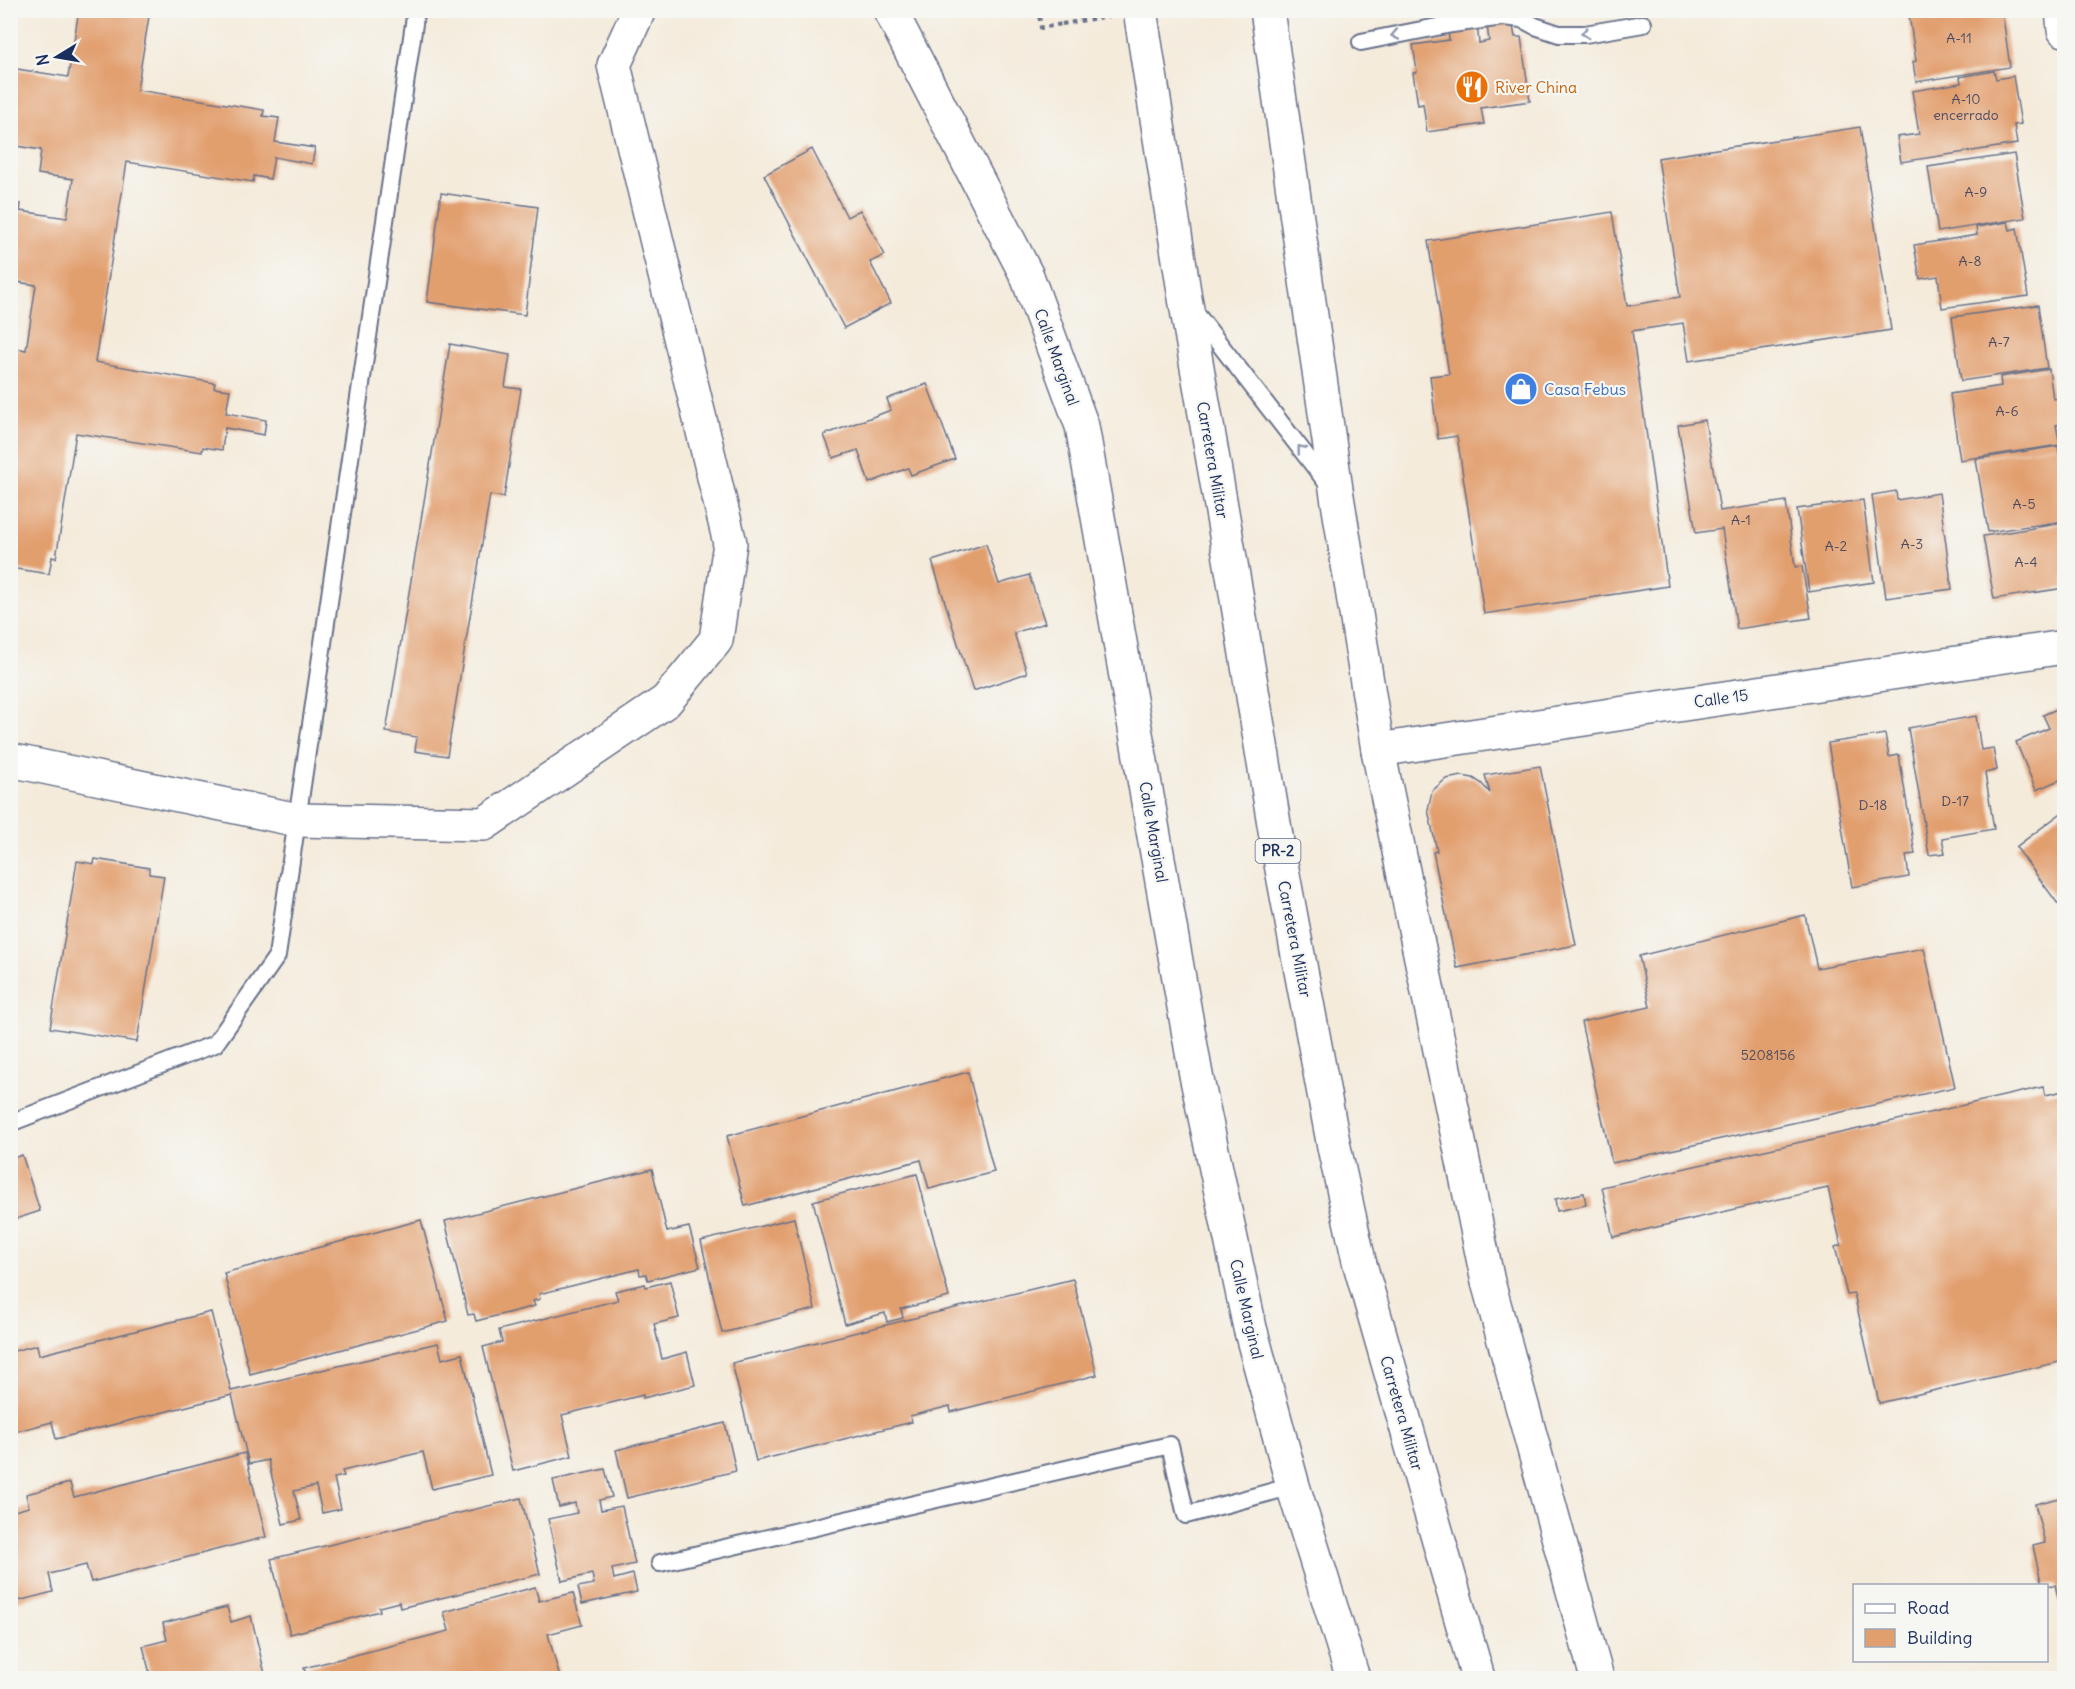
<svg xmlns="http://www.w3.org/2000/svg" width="2075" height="1689" font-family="Delius,sans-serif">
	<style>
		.building { fill: #e29f6e }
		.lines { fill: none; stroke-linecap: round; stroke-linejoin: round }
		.lane-casing { stroke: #67718a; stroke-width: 20 }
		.street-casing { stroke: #67718a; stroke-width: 36 }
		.primary-casing { stroke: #67718a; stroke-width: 36 }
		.path { stroke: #67718a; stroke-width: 4; stroke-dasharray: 4.5 4.5; stroke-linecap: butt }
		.lane { stroke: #fff; stroke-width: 16 }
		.street { stroke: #fff; stroke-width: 33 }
		.primary { stroke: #fff; stroke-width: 33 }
		.path-bridge { stroke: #67718a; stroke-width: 4; stroke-dasharray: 4.5 4.5; stroke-linecap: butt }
		.oneway { stroke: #8d97ae }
		.labels { text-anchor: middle; stroke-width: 4.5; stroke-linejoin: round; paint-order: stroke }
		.number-label { font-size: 14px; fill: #4d4b62 }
		.shield { fill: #f6f6f2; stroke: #5d6b8a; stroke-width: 1.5 }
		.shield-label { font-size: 15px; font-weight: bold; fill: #1b2f5e }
		.food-label { font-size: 16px; fill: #c56008; stroke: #f6f6f2; text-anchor: start }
		.street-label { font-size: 16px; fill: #1b2f5e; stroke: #f6f6f2 }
		.shop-label { font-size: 16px; fill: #366cbe; stroke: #f6f6f2; text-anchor: start }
	</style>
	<rect width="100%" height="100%" fill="#f6f6f2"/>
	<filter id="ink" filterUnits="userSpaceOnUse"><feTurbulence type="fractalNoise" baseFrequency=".0167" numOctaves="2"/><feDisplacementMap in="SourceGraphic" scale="12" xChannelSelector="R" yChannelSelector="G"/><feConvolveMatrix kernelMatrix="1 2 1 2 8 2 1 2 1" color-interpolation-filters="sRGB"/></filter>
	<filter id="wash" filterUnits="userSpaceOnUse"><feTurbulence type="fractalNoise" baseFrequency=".008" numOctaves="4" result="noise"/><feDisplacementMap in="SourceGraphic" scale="24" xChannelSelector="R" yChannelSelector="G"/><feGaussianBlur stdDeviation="1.35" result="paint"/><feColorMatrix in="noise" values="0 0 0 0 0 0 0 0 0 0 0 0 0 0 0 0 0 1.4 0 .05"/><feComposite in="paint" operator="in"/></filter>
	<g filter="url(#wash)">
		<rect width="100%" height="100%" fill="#f4ebdb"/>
		<g id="blocks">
			<!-- building -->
			<g class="building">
				<polygon points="79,10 150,10 137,90 264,110 263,116 279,118 275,142 315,148 312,164 274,157 270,179 254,176 253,182 127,162 95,362 215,383 214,388 230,390 226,413 266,420 264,435 225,428 222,450 203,447 202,452 76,433 56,558 52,557 49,574 10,568 10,347 26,350 36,285 10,281 10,202 21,204 20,211 67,218 73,179 38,174 41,150 10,145 10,68 68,77"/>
				<polygon points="1937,10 2002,10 2010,67 1916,82 1913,62 1916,61 1909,15"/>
				<polygon points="1512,21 1515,37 1521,37 1530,101 1481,108 1484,124 1427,132 1423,104 1418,105 1413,73 1417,72 1413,45 1449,40 1448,28 1477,24 1479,43 1489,41 1487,25"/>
				<polygon points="1994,71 1996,79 2013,76 2021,124 2014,125 2017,144 1901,162 1897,137 1919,134 1912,91 1961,83 1960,77"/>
				<polygon points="1860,127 1891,330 1689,361 1683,323 1632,331 1668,586 1484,614 1457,436 1438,439 1430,376 1449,374 1428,241 1612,212 1627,306 1680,297 1658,158"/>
				<polygon points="812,149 847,217 860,210 885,255 870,262 891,303 844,328 764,175"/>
				<polygon points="2014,154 2025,218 1938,232 1928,167"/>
				<polygon points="441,193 538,207 525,315 427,302"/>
				<polygon points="2008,222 2010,230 2017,228 2028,296 1942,308 1938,276 1920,279 1914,245 1977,235 1976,227"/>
				<polygon points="2038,305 2047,368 1961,381 1952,317"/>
				<polygon points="450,344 510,355 505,387 521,389 504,497 490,495 447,756 415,751 417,737 386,732"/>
				<polygon points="2049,369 2053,399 2060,398 2063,424 2056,425 2060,445 1960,460 1950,394 2001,386 2000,377"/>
				<polygon points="927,384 955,459 911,475 908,468 869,483 858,450 833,458 824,435 891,410 887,399"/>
				<polygon points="1705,420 1720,511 1786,501 1795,567 1802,566 1811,618 1737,629 1722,529 1696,533 1678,425"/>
				<polygon points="2058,446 2060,459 2064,459 2064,521 1988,532 1976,459"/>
				<polygon points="1896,491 1897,500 1939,493 1952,589 1886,598 1872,495"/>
				<polygon points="1863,500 1874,582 1809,592 1797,509"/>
				<polygon points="2064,523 2064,588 1994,599 1983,536"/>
				<polygon points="986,544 999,584 1029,575 1045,623 1014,633 1027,673 973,691 932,561"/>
				<polygon points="2064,706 2064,778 2036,790 2016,742 2049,728 2043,715"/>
				<polygon points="1976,716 1981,750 1993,748 1997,770 1985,773 1994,829 1942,838 1945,853 1929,855 1908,728"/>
				<polygon points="1885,734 1889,757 1899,755 1915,854 1906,855 1909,877 1852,887 1828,743"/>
				<polygon points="1540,766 1576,945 1457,968 1433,852 1437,851 1428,810 1432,791 1446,779 1462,776 1473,778 1481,783 1490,793 1485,775"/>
				<polygon points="2064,811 2064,899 2058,904 2016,847"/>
				<polygon points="95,859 149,868 149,874 164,876 137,1042 50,1028 77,861 94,864"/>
				<polygon points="1805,915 1817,968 1924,948 1955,1087 1612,1163 1581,1022 1650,1007 1639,956"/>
				<polygon points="968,1072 994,1172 929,1189 921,1160 745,1206 727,1136"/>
				<polygon points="2043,1087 2045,1095 2064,1091 2064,1361 1879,1403 1854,1294 1847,1295 1835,1247 1841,1245 1828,1188 1613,1237 1602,1187"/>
				<polygon points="22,1155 40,1211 10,1221 10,1159"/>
				<polygon points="652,1169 667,1232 689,1227 700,1267 648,1280 646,1274 640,1275 639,1269 539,1294 540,1299 533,1301 535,1306 476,1321 474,1314 468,1315 445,1221"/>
				<polygon points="917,1174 949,1297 901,1309 903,1318 887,1322 885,1313 845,1324 813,1201"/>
				<polygon points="1584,1193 1586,1205 1557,1211 1555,1199"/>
				<polygon points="794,1218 815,1309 722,1333 701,1241"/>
				<polygon points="421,1220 448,1321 250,1374 224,1273"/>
				<polygon points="1073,1279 1097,1375 951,1412 950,1406 910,1416 912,1422 756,1461 732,1363"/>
				<polygon points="670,1281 679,1318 654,1324 662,1359 687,1352 695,1385 643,1398 643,1395 562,1415 572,1456 513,1471 483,1347 502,1342 499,1330 618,1300 615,1291 645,1284 646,1287"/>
				<polygon points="211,1312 231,1391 438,1343 442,1359 462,1354 491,1475 432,1489 423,1452 342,1471 344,1476 334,1478 341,1509 322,1513 316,1486 294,1491 301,1520 283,1524 268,1460 249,1464 232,1395 56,1439 52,1422 10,1433 10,1352 37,1345 39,1355"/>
				<polygon points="725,1423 736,1471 627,1498 616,1450"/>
				<polygon points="245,1453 266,1537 91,1582 86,1565 49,1574 53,1592 10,1603 10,1512 29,1507 26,1494 70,1483 74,1497"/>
				<polygon points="605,1469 612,1497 599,1500 601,1510 622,1506 635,1564 612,1569 614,1579 633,1574 637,1592 582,1604 578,1587 594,1584 592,1574 562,1581 548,1519 577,1513 575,1503 559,1507 553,1480"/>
				<polygon points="2064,1497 2064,1622 2055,1585 2042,1586 2033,1546 2045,1543 2035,1504"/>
				<polygon points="521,1498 540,1574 400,1608 399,1602 379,1607 380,1611 290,1634 271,1559"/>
				<polygon points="535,1587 539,1601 573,1593 582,1625 548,1634 560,1678 307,1678 304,1668 449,1631 444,1612"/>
				<polygon points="227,1607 231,1622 251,1616 266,1678 151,1678 143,1646 167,1640 163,1623"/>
			</g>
		</g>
	</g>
	<g filter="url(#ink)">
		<use href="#blocks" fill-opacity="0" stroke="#67718a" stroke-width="1.5"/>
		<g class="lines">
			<!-- lane casing -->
			<g class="lane-casing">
				<g id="lane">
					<polyline points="1361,42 1452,24 1503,17 1522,19 1535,26 1559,34 1585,34 1643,24"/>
					<polyline points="1194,311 1331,488"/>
					<polyline points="10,1123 215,1044 277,956 416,10"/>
					<polyline points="660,1563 1170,1445 1186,1515 1293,1486"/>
				</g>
			</g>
			<!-- street casing -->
			<g class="street-casing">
				<g id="street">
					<polyline points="890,10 1027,276 1082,426 1196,1075 1250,1328 1293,1486 1353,1678"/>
					<polyline points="1267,10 1337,496 1378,750 1488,1282 1597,1678"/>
					<polyline points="2062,10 2064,30"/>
					<polyline points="1378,750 2064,647"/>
					<polyline points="10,760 298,820 484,824 666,701 716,640 730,543 614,65 639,10"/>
				</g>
			</g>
			<!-- primary casing -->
			<g class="primary-casing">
				<polyline id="primary" points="1140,10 1185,298 1235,587 1278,848 1334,1147 1359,1261 1478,1678"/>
			</g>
			<!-- path -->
			<polyline class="path" points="1054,10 1039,14 1041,28 1062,24"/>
			<!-- lane -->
			<use href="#lane" class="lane"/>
			<!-- street -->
			<use href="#street" class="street"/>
			<!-- primary -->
			<use href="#primary" class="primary"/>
			<!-- path-bridge -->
			<polyline class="path-bridge" points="1062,24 1144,10"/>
		</g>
		<!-- one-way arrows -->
		<defs><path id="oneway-chevron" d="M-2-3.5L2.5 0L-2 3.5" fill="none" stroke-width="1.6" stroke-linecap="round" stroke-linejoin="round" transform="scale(1.5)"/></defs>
		<g class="oneway">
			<use href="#oneway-chevron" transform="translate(1585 33) rotate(174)"/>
			<use href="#oneway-chevron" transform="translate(1395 35) rotate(169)"/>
			<use href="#oneway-chevron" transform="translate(1301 449) rotate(-128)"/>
		</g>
	</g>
	<!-- icons -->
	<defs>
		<g id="restaurant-disc" transform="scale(1.725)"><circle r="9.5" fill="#e8710a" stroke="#f6f6f2"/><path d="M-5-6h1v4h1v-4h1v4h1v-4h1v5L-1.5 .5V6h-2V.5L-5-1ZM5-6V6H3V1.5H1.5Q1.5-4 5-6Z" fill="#fff"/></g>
		<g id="shop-disc" transform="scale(1.725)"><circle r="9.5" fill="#3f7fe0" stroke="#f6f6f2"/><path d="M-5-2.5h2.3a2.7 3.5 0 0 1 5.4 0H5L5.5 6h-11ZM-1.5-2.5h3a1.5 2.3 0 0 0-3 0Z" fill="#fff"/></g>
	</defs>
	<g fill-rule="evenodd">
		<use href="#restaurant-disc" x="1472" y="87"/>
		<use href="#shop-disc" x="1521" y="389"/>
	</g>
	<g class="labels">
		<!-- number labels -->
		<g class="number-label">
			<text x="1959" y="43">A-11</text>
			<text x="1966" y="104">A-10<tspan x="1966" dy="16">encerrado</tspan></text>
			<text x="1976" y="197">A-9</text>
			<text x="1970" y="266">A-8</text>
			<text x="1999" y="347">A-7</text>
			<text x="2007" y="416">A-6</text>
			<text x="2024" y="509">A-5</text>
			<text x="1741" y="525">A-1</text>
			<text x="1912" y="549">A-3</text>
			<text x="1836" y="551">A-2</text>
			<text x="2026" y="567">A-4</text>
			<text x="1955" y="806">D-17</text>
			<text x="1873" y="810">D-18</text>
			<text x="1768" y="1060">5208156</text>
		</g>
		<!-- shield labels -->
		<rect class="shield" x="1255.5" y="839" width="45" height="24" rx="4.5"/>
		<g class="shield-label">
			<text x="1278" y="856">PR-2</text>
		</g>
		<!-- food labels -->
		<g class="food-label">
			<text x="1495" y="93">River China</text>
		</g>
		<!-- street labels -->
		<g class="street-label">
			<text transform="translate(1057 357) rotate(70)" y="6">Calle Marginal</text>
			<text transform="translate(1213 460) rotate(80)" y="6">Carretera Militar</text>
			<text transform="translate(1721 698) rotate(-8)" y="6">Calle 15</text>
			<text transform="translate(1154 832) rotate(80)" y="6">Calle Marginal</text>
			<text transform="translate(1295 939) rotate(79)" y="6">Carretera Militar</text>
			<text transform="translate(1247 1309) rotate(77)" y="6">Calle Marginal</text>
			<text transform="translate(1402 1413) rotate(74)" y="6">Carretera Militar</text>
		</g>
		<!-- shop labels -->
		<g class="shop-label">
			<text x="1544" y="395">Casa Febus</text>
		</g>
	</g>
	<!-- margin -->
	<rect width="2075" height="1689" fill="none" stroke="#f6f6f2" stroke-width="36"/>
	<!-- legend -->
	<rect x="1853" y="1584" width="195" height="78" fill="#f6f6f2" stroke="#9ea6b7" stroke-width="1.5"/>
	<rect x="1865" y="1604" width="30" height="9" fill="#ffffff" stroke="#9ea6b7" stroke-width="1.5"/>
	<text x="1907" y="1614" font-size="18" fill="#1b2f5e">Road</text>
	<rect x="1865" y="1629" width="30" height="18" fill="#e29f6e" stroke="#9ea6b7" stroke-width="1.5"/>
	<text x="1907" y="1644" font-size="18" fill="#1b2f5e">Building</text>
	<!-- north arrow -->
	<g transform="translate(57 57) rotate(259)" stroke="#f6f6f2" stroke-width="4.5" paint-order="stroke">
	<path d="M0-4.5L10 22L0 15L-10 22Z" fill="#1b2f5e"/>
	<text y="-9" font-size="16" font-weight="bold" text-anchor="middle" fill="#1b2f5e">N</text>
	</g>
</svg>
